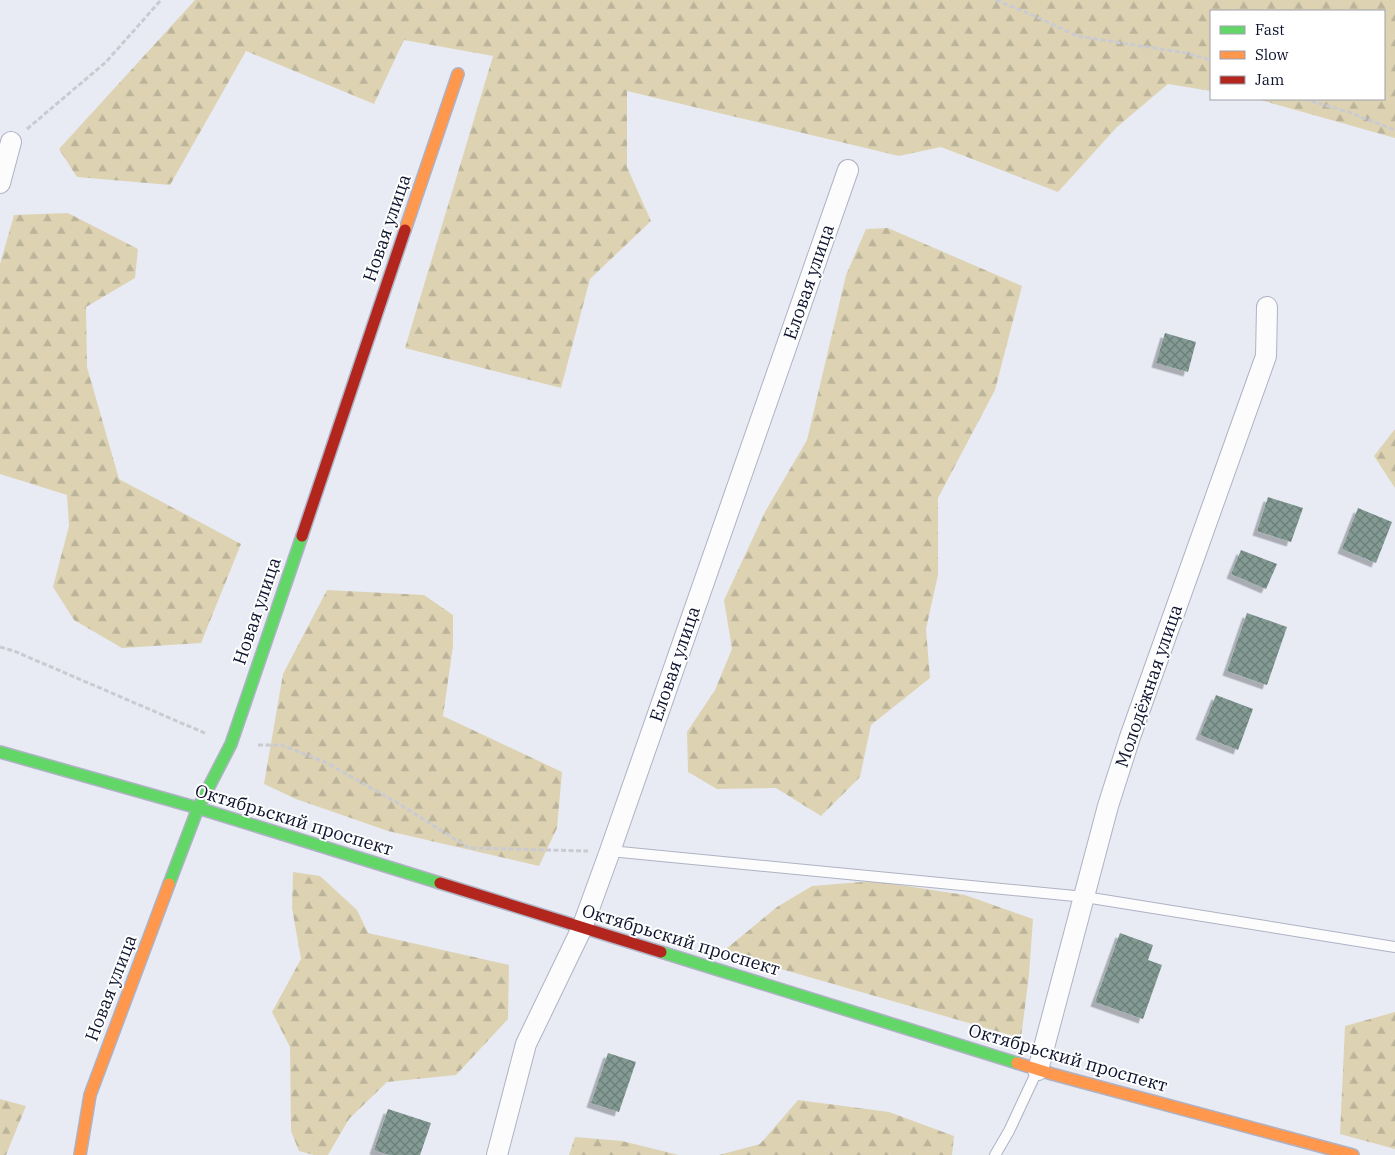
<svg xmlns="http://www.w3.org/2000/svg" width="1395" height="1155" font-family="'IBM Plex Serif',serif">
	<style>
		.forest { fill: url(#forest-firs) }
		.building { fill: url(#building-cross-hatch); filter: url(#shadow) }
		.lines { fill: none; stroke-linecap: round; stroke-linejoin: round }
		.lane-casing { stroke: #aeb2c4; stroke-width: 12 }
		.street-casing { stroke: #aeb2c4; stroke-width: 22 }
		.fast-casing { stroke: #aeb2c4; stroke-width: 14 }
		.slow-casing { stroke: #aeb2c4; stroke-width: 14 }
		.jam-casing { stroke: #aeb2c4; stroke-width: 14 }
		.path { stroke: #cacbd2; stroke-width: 3; stroke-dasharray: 5 2.5; stroke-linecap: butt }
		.lane { stroke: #fcfcfd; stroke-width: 10 }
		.street { stroke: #fcfcfd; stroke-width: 20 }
		.fast { stroke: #63d668; stroke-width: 11 }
		.slow { stroke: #ff974d; stroke-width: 11 }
		.jam { stroke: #b3261e; stroke-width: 11 }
		.labels { text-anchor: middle; stroke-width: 4; stroke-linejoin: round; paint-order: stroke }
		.street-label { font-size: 18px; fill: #0d122d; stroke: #fff }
	</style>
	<defs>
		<pattern id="forest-firs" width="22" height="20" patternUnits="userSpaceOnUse" patternTransform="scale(1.25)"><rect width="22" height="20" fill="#ddd3b3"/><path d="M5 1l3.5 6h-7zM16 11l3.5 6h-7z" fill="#bcb49a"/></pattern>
		<pattern id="building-cross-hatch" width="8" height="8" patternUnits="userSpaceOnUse" patternTransform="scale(1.25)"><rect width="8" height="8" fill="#849b94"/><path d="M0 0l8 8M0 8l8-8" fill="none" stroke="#6a7d79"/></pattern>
		<filter id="shadow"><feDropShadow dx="-4.5" dy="4.5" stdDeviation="0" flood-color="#0004"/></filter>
	</defs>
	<rect width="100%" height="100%" fill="#e8ebf4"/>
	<!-- forest -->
	<g class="forest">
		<polygon points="195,0 1395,0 1395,138 1257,99 1384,99 1384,11 1211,11 1211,91 1168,84 1117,127 1058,192 941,147 899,156 627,91 627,167 651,221 590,279 561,388 405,348 493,56 404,40 374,104 246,51 170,185 77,177 59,149"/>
		<polygon points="68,213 138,249 135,278 86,307 87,367 119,479 241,544 201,643 122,648 74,620 53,587 69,526 67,495 0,474 0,264 14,215"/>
		<polygon points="888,228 1022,286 995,390 938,498 938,575 926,629 930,678 871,725 860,777 821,816 776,788 717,789 688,772 687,732 715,690 732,649 724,600 765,512 807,440 846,275 866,229"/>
		<polygon points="1395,429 1395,488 1374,456"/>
		<polygon points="327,590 424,595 453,615 453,646 443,716 562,772 557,828 539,866 388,831 296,799 264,784 283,674"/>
		<polygon points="293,872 320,876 357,910 368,933 509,965 508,1019 456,1075 387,1082 349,1119 328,1155 314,1155 299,1151 291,1131 290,1047 272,1012 301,959 292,908"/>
		<polygon points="874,881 965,895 1033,919 1029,975 1021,1038 760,963 726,949 777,907 812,886"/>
		<polygon points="1395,1012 1395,1149 1340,1134 1345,1026"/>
		<polygon points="0,1099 26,1106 6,1155 0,1155"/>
		<polygon points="798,1100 889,1112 954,1136 952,1155 719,1155 760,1144"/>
		<polygon points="575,1137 622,1141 679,1155 569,1155"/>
	</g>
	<!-- building -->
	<g class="building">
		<polygon points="1165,333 1196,342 1188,372 1156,363"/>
		<polygon points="1268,497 1303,508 1291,542 1257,531"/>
		<polygon points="1358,508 1392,522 1376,563 1342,549"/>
		<polygon points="1241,550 1277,564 1266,589 1231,574"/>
		<polygon points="1247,613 1287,627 1267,685 1227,671"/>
		<polygon points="1216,695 1253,709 1238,750 1200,735"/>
		<polygon points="1120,933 1153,945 1148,960 1162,965 1143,1019 1095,1002"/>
		<polygon points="608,1053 636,1062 619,1112 591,1103"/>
		<polygon points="388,1109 431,1123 420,1155 389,1155 374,1150"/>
	</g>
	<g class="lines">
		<!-- lane casing -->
		<g class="lane-casing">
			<g id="lane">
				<polyline points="610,851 1085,897 1395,947"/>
				<polyline points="995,1155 1009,1131 1037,1071"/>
			</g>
		</g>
		<!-- street casing -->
		<g class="street-casing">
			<g id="street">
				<polyline points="0,183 11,142"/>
				<polyline points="1038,1070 1108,806 1130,737 1266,356 1267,307"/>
				<polyline points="497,1155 526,1044 582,928 610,851 848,170"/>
			</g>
		</g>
		<!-- fast casing -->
		<g class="fast-casing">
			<g id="fast">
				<polyline points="0,752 198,808 440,883"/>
				<polyline points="169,884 198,808 231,744 302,536"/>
				<polyline points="661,952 1017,1063"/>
			</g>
		</g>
		<!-- slow casing -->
		<g class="slow-casing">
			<g id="slow">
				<polyline points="405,230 458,74"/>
				<polyline points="1017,1063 1052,1074 1353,1155"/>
				<polyline points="80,1155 90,1095 169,884"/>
			</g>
		</g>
		<!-- jam casing -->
		<g class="jam-casing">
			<g id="jam">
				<polyline points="302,536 405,230"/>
				<polyline points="440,883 661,952"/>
			</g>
		</g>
		<!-- path -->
		<g class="path">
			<polyline points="996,0 1039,18 1077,36 1186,53 1211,60"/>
			<polyline points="1304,99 1348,112 1395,130"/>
			<polyline points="27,129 106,62 161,0"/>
			<polyline points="0,647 14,651 207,734"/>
			<polyline points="258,745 281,745 325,762 396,802 469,848 588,851"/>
		</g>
		<!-- lane -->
		<use href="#lane" class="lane"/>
		<!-- street -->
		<use href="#street" class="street"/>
		<!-- fast -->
		<use href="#fast" class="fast"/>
		<!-- slow -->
		<use href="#slow" class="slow"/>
		<!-- jam -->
		<use href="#jam" class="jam"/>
	</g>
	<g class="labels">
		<!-- street labels -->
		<g class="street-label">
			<text transform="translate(387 228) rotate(-71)" y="6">Новая улица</text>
			<text transform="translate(809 282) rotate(-71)" y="6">Еловая улица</text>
			<text transform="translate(257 611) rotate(-71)" y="6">Новая улица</text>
			<text transform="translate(675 664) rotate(-71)" y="6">Еловая улица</text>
			<text transform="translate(1149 686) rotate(-71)" y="6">Молодёжная улица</text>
			<text transform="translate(294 820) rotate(17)" y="6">Октябрьский проспект</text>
			<text transform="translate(681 940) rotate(17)" y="6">Октябрьский проспект</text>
			<text transform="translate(111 988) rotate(-69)" y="6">Новая улица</text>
			<text transform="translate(1068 1058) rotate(16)" y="6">Октябрьский проспект</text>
		</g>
	</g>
	<!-- legend -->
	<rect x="1210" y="10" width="175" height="90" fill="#ffffff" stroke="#9ea0ab"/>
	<rect x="1220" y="26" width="25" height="8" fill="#63d668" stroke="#9ea0ab"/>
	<text x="1255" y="35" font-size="15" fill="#0d122d">Fast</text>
	<rect x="1220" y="51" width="25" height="8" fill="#ff974d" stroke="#9ea0ab"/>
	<text x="1255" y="60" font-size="15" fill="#0d122d">Slow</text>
	<rect x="1220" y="76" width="25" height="8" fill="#b3261e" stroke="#9ea0ab"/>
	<text x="1255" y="85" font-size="15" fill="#0d122d">Jam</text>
</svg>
